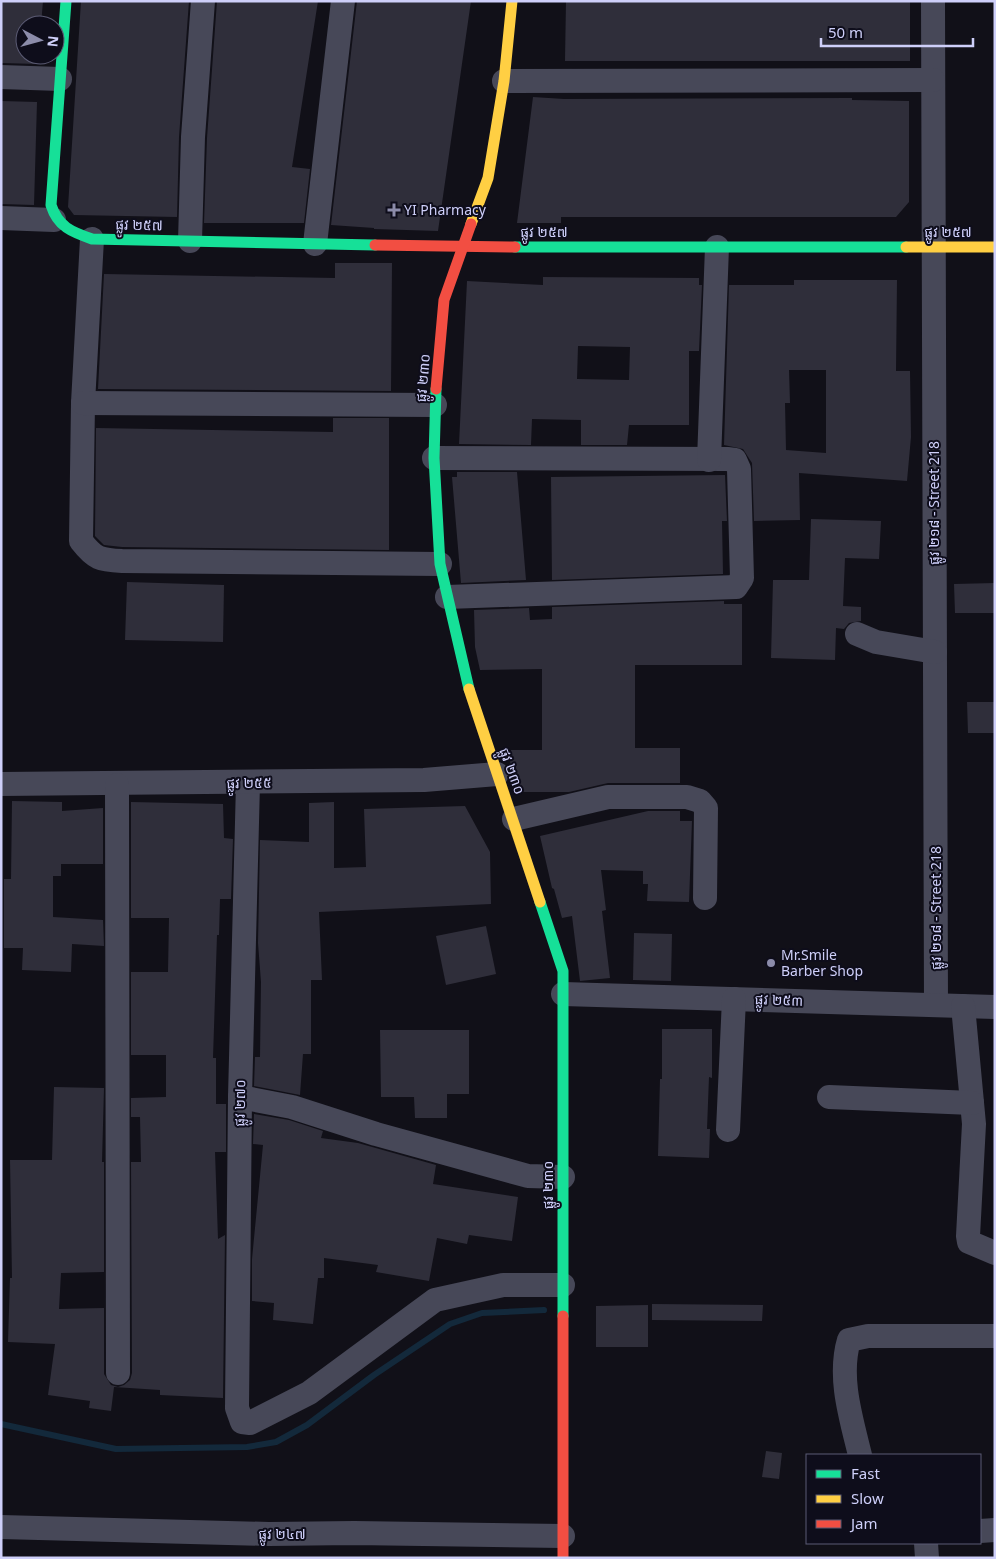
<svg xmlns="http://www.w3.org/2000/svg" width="996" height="1559" font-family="'Noto Sans','Noto Sans Khmer',sans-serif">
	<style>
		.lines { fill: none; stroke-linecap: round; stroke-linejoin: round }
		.stream { stroke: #13293b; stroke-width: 6 }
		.building { fill: #2f2e3a; fill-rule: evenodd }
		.street { stroke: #474858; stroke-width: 24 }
		.fast { stroke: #16e098; stroke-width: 11 }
		.slow { stroke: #ffcf43; stroke-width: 11 }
		.jam { stroke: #f24e42; stroke-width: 11 }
		.poi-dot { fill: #8c8caa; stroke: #0e0d1b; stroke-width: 2 }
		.labels { text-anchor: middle; stroke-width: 4; stroke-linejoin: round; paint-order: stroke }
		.poi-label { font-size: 14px; fill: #cecff9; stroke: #0e0d1b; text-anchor: start }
		.street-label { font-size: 14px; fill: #cecff9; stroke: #0e0d1b }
	</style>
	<rect width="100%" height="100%" fill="#111018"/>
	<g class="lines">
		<!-- stream -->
		<polyline class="stream" points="1,1424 116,1449 247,1447 276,1442 307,1425 374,1375 450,1324 482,1313 544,1310"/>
	</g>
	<!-- building -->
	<g class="building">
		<polygon points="1,1 43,1 41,25 25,25 25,55 38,55 38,64 1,63"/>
		<polygon points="81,1 189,1 179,137 177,217 74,215 68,207"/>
		<polygon points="217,1 318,1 292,167 310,169 304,223 204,223 207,138"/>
		<polygon points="357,1 471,1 438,231 374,229 374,228 331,225"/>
		<polygon points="566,1 910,1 910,61 565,61"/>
		<polygon points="533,97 564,99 852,98 852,100 909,101 909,202 896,217 561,217 561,223 517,223"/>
		<polygon points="1,101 37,102 34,205 1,204"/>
		<polygon points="335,263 392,263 391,391 98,389 104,274 335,278"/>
		<path d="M543,277L699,278V285H702L699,351H689V425H629L627,445H581V420L532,419L531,445L459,444L467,281L543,285ZM578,346L630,347L629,380L577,379Z"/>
		<path d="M794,280H897L896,371H910L911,437L907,481L799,473L800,520L754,521L752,463L743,449L724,445L729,285H794ZM789,370H826V453L786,450L785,403H790Z"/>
		<polygon points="333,418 389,418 389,550 122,547 104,545 95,536 96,428 333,432"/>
		<polygon points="457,472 517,472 526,580 461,583 452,477 457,477"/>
		<polygon points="725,475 727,521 722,521 723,574 552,580 551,477"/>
		<polygon points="811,519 881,521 879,559 845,558 843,606 861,607 861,621 849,623 844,629 836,628 835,660 771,658 773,580 809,580"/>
		<polygon points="127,582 224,585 223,642 125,640"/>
		<polygon points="995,583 995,613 955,613 954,584"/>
		<polygon points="724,601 724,604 742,604 742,665 635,665 635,748 680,748 680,783 608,783 569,792 519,792 510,766 511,750 542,750 542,669 480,670 475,647 474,610 529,608 530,620 552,619 552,607"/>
		<polygon points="967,702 995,702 995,733 968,733"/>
		<polygon points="12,801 62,802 62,811 103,808 103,864 61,864 61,876 53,876 53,917 103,920 104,946 72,944 71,972 22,970 23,948 4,948 4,879 11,879"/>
		<polygon points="131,802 223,804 224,838 233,839 231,899 220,899 219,935 217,935 213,1058 216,1058 216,1104 226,1104 226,1152 215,1152 218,1239 225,1235 223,1398 160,1395 160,1390 114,1387 111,1411 89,1408 90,1401 48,1395 55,1344 8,1342 10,1278 12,1278 10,1160 52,1160 54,1087 104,1088 102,1162 104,1162 104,1272 61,1273 59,1309 104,1308 104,1374 111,1385 118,1387 124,1385 130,1380 132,1373 131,1162 141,1162 140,1117 131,1117 131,1098 166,1097 166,1055 131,1055 131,972 168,972 169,918 131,918"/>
		<polygon points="334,802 334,868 366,867 364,809 465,806 490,852 491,904 319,912 322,980 311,980 311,1054 303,1054 300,1095 254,1086 255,1057 260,1057 261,982 258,943 260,840 309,842 309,803"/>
		<polygon points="648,811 680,811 680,821 692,821 689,902 647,901 648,884 643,884 643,871 601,870 606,910 602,911 610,978 580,981 572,916 562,918 554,889 552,888 540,836"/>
		<polygon points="486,926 496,974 446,985 436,936"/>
		<polygon points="634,933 672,934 671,981 633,980"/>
		<polygon points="662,1029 712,1029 712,1078 709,1077 707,1129 710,1129 709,1158 658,1156 660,1079 662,1079"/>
		<polygon points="380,1030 469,1030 469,1094 447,1094 447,1118 415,1118 414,1097 381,1097"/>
		<polygon points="254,1114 289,1120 323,1131 321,1138 358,1143 436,1165 433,1184 518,1197 512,1241 469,1235 467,1244 437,1238 429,1281 376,1272 378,1265 324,1258 324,1278 318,1278 313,1324 273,1320 274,1303 252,1301 252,1259 263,1145 253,1144"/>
		<polygon points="652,1304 763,1305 762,1321 652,1320"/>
		<polygon points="648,1305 648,1347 596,1347 596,1306"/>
		<polygon points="766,1451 782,1453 779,1479 762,1477"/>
	</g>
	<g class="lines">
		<!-- street -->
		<g class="street">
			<polyline points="933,1 936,1005"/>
			<polyline points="1,77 60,79"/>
			<polyline points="504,81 933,80"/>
			<polyline points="1,218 54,220"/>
			<path d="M92,239L83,403L81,541C95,559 100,560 122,561L440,564"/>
			<polyline points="190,241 193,137 203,1"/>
			<polyline points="315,244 343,1"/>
			<polyline points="83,403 435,405"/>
			<polyline points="434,458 727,459 735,460 739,469 742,578 736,587 447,597"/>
			<polyline points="709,460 717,247"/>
			<polyline points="857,634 876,642 935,652"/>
			<polyline points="248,783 240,1097 237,1408 242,1422 250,1423 309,1393 435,1300 503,1285 563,1285"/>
			<polyline points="1,784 424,780 497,774"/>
			<polyline points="117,785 118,1373"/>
			<polyline points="514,819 608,797 687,797 700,801 706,808 705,898"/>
			<polyline points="563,994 995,1007"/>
			<polyline points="963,1006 974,1124 968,1236 969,1242 995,1253"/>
			<polyline points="240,1097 292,1107 376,1134 528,1176 563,1177"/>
			<polyline points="829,1097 972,1103"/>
			<polyline points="728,1130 734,999"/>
			<path d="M860,1455C851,1418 838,1377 849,1340L868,1336H995"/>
			<polyline points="1,1527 269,1534 354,1533 563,1536"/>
			<polyline points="980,1531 995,1530"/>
			<polyline points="926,1543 927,1558"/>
		</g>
		<!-- fast -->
		<g class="fast">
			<path d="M66,1L51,205C58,227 72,232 92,239L375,245"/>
			<polyline points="515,247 906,247"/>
			<polyline points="436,389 434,458 440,564 469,689"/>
			<polyline points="540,902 563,971 563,1316"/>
		</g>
		<!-- slow -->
		<g class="slow">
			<polyline points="471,224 488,178 504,81 512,1"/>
			<polyline points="906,247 995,247"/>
			<polyline points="469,689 540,902"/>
		</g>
		<!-- jam -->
		<g class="jam">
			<polyline points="375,245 515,247"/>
			<polyline points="436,389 444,300 471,224"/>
			<polyline points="563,1316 563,1558"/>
		</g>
	</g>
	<!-- markers -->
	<g class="poi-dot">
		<path d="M391.5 202.5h5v5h5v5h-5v5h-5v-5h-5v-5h5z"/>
		<circle cx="771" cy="963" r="5"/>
	</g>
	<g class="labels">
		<!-- poi labels -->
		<g class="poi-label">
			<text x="404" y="215">YI Pharmacy</text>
			<text x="781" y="960">Mr.Smile<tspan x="781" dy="16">Barber Shop</tspan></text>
		</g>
		<!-- street labels -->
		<g class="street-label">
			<text transform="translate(139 225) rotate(1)" y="5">ផ្លូវ ២៥៧</text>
			<text x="544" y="237">ផ្លូវ ២៥៧</text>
			<text x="948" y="237">ផ្លូវ ២៥៧</text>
			<text transform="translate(423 378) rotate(-85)" y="5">ផ្លូវ ២៣០</text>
			<text transform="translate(934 503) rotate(-90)" y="5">ផ្លូវ ២១៨ - Street 218</text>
			<text transform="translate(512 771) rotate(70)" y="5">ផ្លូវ ២៣០</text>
			<text transform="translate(249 783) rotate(-1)" y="5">ផ្លូវ ២៥៥</text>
			<text transform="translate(936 908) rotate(-90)" y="5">ផ្លូវ ២១៨ - Street 218</text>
			<text transform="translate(779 1000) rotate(2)" y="5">ផ្លូវ ២៥៣</text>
			<text transform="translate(240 1103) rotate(-89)" y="5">ផ្លូវ ២៧០</text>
			<text transform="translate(548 1185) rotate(-90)" y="5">ផ្លូវ ២៣០</text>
			<text x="282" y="1539">ផ្លូវ ២៤៧</text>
		</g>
	</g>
	<!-- border -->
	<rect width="996" height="1559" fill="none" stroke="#cecff9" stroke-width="5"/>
	<!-- legend -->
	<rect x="806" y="1454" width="175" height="90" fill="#0e0d1b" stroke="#5b5b74"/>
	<rect x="816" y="1470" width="25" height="8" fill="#16e098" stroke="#5b5b74"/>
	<text x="851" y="1479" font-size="15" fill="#cecff9">Fast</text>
	<rect x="816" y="1495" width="25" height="8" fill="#ffcf43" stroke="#5b5b74"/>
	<text x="851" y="1504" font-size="15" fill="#cecff9">Slow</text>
	<rect x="816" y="1520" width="25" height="8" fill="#f24e42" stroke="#5b5b74"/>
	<text x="851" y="1529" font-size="15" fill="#cecff9">Jam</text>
	<!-- north arrow -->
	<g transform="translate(40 40) rotate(96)"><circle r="24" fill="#0e0d1b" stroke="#5b5b74"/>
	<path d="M0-4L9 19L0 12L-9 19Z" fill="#8c8caa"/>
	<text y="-8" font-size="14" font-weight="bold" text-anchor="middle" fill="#cecff9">N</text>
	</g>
	<!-- scale -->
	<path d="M821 38v8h152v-8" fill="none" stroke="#cecff9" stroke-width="2.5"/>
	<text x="828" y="38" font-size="15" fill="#cecff9" stroke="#0e0d1b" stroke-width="4" paint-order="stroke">50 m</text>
</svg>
